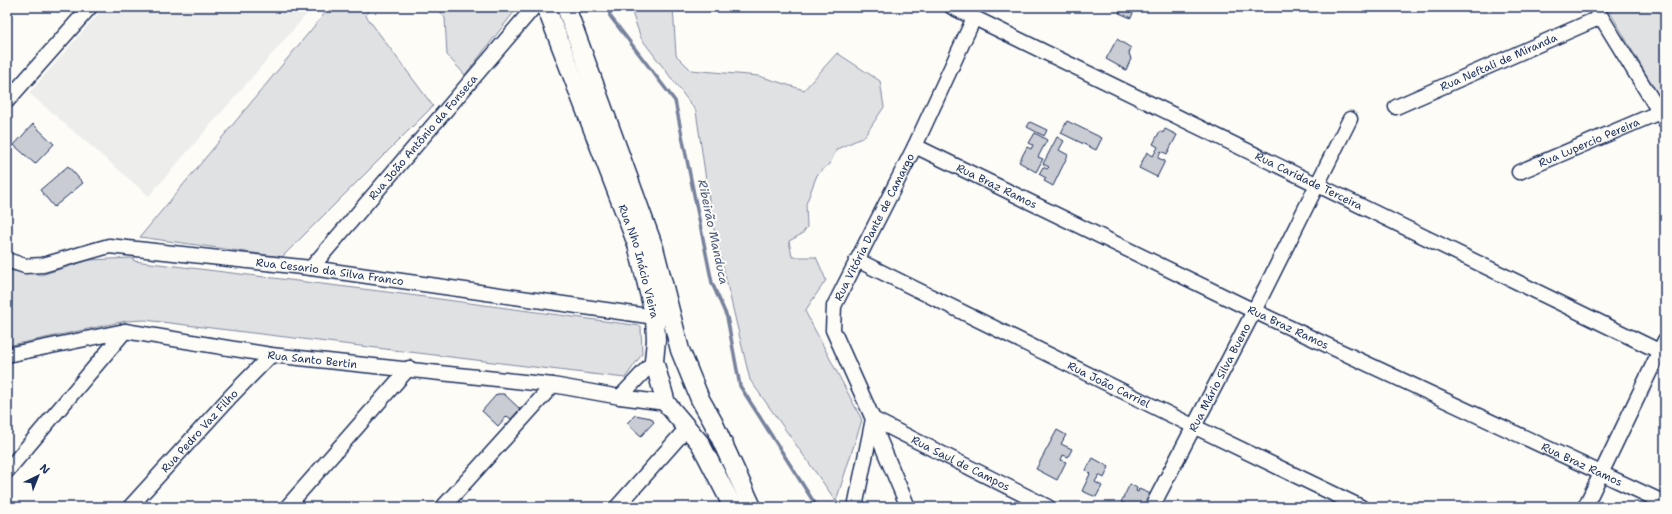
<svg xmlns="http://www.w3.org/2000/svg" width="1672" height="514" font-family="'Shantell Sans',sans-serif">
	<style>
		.built { fill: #edeeec }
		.green { fill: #e0e1e3; stroke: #7e88a0 }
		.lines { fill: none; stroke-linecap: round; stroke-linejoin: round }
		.stream { stroke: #76819c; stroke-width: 3.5 }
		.building { fill: #c9ccd3; stroke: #1b2f5e }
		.minor-casing { stroke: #1b2f5e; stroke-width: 17 }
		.major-casing { stroke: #1b2f5e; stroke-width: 21 }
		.minor { stroke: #fdfcf7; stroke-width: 14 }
		.major { stroke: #fdfcf7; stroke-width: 18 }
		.labels { text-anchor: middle; stroke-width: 4; stroke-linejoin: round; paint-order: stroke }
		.street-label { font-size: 11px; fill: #1b2f5e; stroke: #fdfcf7 }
		.water-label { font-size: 12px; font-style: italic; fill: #49587d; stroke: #fdfcf7 }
	</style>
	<rect width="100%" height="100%" fill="#fdfcf7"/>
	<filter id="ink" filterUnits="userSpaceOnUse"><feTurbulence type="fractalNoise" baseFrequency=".025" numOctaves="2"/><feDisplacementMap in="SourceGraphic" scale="8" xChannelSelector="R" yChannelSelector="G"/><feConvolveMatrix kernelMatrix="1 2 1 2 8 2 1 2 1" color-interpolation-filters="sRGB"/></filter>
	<g filter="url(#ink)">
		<!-- built -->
		<polygon class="built" points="104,7 313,7 149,196 29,93"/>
		<!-- green -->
		<g class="green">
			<polygon points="330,7 369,7 366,16 433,106 282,257 140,237"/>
			<polygon points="437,7 518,7 465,75 447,55 445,18"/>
			<polygon points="630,7 673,7 676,55 691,70 759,76 804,90 837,53 880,81 884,107 864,137 837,149 830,163 817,175 806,204 807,227 802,234 789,241 792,257 816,257 826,280 805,311 862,420 836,501 750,380 712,221 696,111 641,38"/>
			<polygon points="1607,7 1665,7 1665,107"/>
			<polygon points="133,258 134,261 387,292 641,326 642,354 625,378 145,320 126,321 7,346 7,270 41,275 89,260"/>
		</g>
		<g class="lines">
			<!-- stream -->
			<polyline class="stream" points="609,7 610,16 675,101 712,283 727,317 740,386 817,507"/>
		</g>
		<!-- building -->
		<g class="building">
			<polygon points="1121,8 1133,13 1131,18 1119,13"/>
			<polygon points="1117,39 1131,48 1129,53 1131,59 1126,70 1106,59"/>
			<polygon points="1067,121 1102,138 1096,150 1061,133"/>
			<polygon points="1030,122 1047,130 1044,136 1027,127"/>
			<polygon points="33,124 54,144 35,164 14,145"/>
			<polygon points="1165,129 1177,135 1167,154 1161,151 1158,158 1165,161 1157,177 1139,168 1147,152 1153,156 1158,147 1153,144 1160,131 1163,133"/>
			<polygon points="1035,133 1047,140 1038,157 1043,159 1036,172 1019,162 1027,147 1031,149 1033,145 1029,143"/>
			<polygon points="1057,137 1064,141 1059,150 1068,155 1053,186 1044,181 1046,178 1039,174 1043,167 1047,169 1049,167 1043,164"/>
			<polygon points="68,166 83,183 54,207 40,190"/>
			<polygon points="497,394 504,394 520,409 511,419 507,416 498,426 482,411"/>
			<polygon points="635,415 651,418 654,422 641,436 627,423"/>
			<polygon points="1057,430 1066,435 1061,444 1072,449 1068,457 1063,455 1061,460 1066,462 1057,480 1036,469"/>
			<polygon points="1093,458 1109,467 1104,478 1099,475 1095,482 1102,486 1096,497 1082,491 1090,474 1086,470"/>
			<polygon points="1130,484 1137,488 1136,491 1138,492 1139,489 1151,494 1145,507 1123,507 1125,504 1121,502"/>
		</g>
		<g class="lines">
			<!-- minor casing -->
			<g class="minor-casing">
				<g id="minor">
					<path id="s1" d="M952,7L1665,354"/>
					<polyline points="1595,7 1665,121"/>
					<polyline points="7,101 90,7"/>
					<path id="s2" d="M1396,107L1601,17"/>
					<path id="s3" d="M915,146L1254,311L1665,503"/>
					<path id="s4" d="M1519,172L1660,112"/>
					<path id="s5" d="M7,260L25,266L43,265L109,246L311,268L655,317"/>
					<path id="s6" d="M857,260L1193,426L1361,507"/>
					<path id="s7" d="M311,268L534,7"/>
					<path id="s8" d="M7,355L125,331L271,355L553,385L620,397L666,403"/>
					<polyline points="620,397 654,361"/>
					<polyline points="7,471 125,331"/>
					<path id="s9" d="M130,507L230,397L271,355"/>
					<polyline points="287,507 409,368"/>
					<polyline points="443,507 553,385"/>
					<polyline points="617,507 687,428"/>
					<path id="s10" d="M855,507L873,419L1048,507"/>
					<path id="s11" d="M908,507L880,441L873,419L833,330L834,306L915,146L974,18"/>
					<path id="s12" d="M1152,507L1254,311L1350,119"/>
					<polyline points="1585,507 1665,340"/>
				</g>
			</g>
			<!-- major casing -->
			<g class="major-casing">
				<g id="major">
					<path id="s13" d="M546,7L637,244L655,317L656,340L654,361L666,403L700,443L733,507"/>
					<polyline points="566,7 654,248 680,350 700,399 713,422 752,507"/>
				</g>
			</g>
			<!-- minor -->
			<use href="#minor" class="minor"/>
			<!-- major -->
			<use href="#major" class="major"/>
		</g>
	</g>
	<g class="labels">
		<!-- street labels -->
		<g class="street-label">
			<text dy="4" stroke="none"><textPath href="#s2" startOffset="112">Rua Neftali de Miranda</textPath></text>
			<text dy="4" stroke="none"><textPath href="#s7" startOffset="172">Rua João Antônio da Fonseca</textPath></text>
			<text dy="4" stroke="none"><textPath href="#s4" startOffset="76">Rua Lupercio Pereira</textPath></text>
			<text dy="4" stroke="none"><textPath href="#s1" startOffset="397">Rua Caridade Terceira</textPath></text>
			<text dy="4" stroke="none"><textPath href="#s3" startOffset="91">Rua Braz Ramos</textPath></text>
			<text dy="4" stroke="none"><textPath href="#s11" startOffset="305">Rua Vitória Dante de Camargo</textPath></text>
			<text dy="4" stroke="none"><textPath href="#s13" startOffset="271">Rua Nho Inácio Vieira</textPath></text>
			<text dy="4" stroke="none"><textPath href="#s5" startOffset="328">Rua Cesario da Silva Franco</textPath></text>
			<text dy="4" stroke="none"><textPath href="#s3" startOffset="415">Rua Braz Ramos</textPath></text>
			<text dy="4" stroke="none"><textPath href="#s8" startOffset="310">Rua Santo Bertin</textPath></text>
			<text dy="4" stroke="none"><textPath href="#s12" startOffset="146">Rua Mário Silva Bueno</textPath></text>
			<text dy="4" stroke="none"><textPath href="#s6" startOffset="281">Rua João Carriel</textPath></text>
			<text dy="4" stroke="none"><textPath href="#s9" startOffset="103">Rua Pedro Vaz Filho</textPath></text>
			<text dy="4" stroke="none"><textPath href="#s10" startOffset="188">Rua Saul de Campos</textPath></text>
			<text dy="4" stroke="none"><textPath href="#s3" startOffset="739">Rua Braz Ramos</textPath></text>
		</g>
		<!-- water labels -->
		<g class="water-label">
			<text transform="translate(713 232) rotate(78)" y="4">Ribeirão Manduca</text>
		</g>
	</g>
	<!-- margin -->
	<rect width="1672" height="514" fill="none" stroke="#fdfcf7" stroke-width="24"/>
	<rect x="12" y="12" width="1648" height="490" fill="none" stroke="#1b2f5e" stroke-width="1.5" filter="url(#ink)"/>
	<!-- north arrow -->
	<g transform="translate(38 476) rotate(43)" stroke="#fdfcf7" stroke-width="3" paint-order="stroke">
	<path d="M0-3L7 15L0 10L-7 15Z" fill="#1b2f5e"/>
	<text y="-6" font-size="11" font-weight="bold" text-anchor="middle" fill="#1b2f5e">N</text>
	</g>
</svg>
